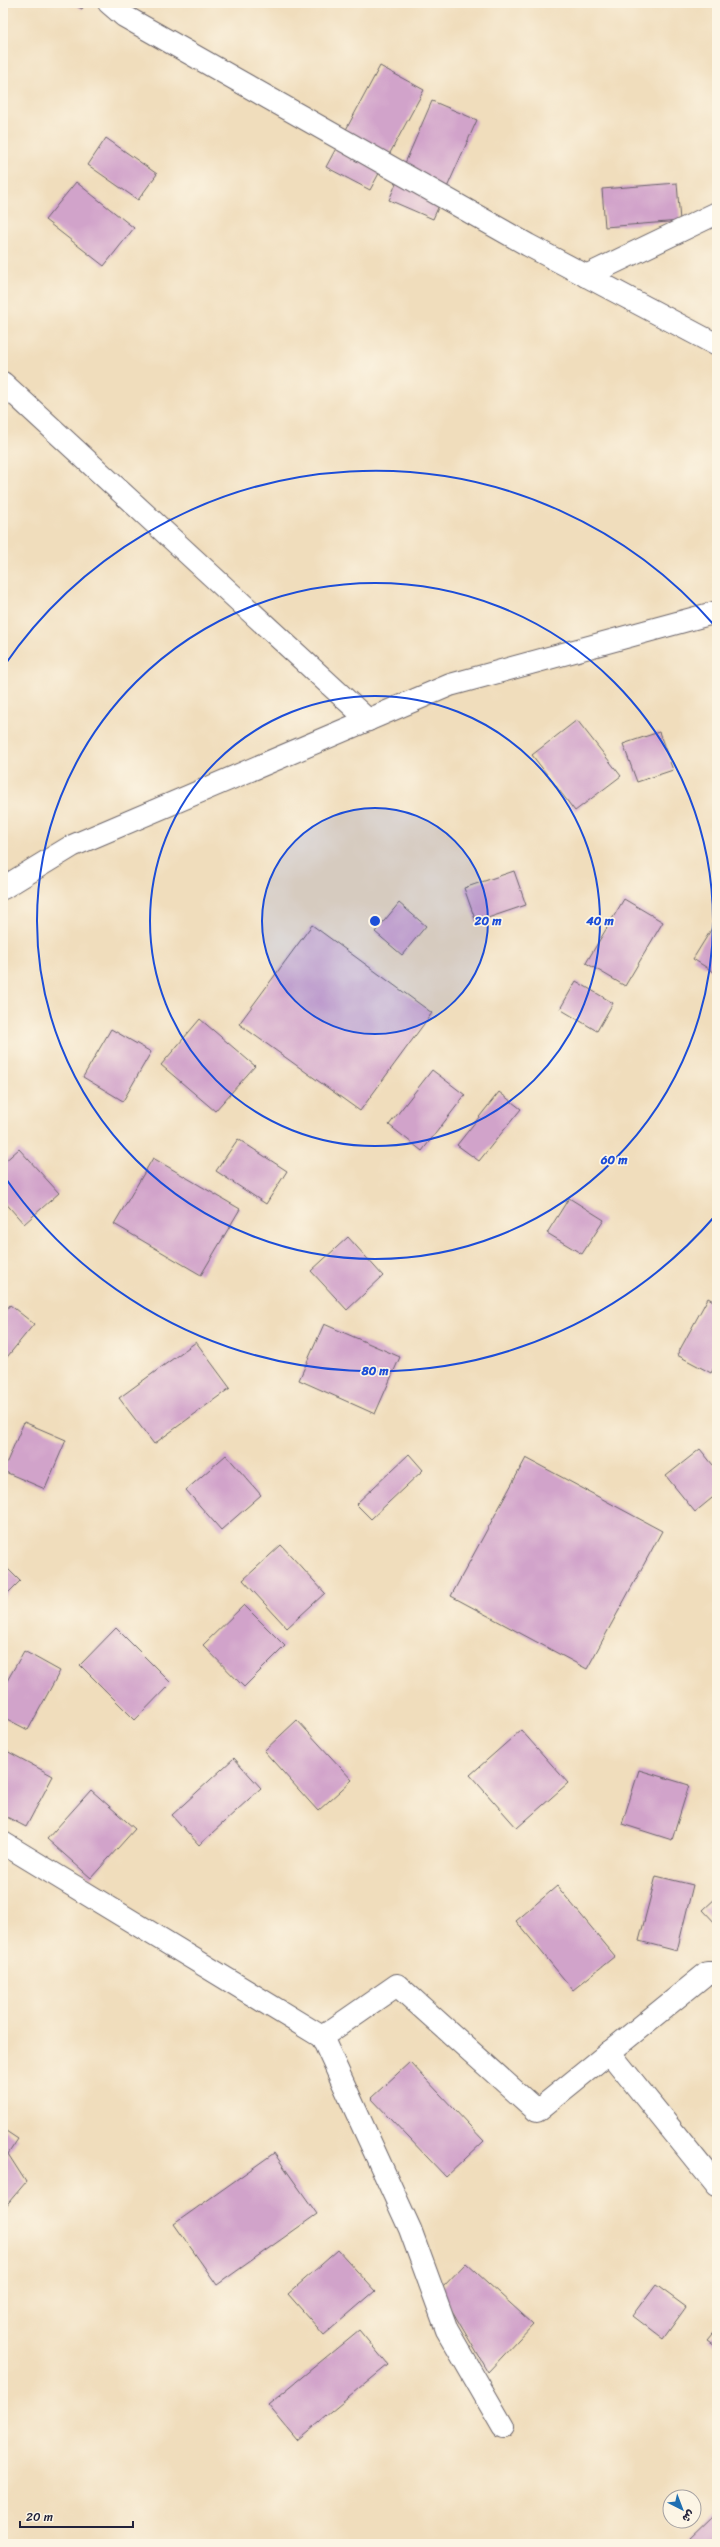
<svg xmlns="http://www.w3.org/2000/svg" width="720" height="2547" font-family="Sriracha,'Playpen Sans Arabic',sans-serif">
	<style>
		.building { fill: #d1a3ca }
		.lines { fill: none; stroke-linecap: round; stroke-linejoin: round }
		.street-casing { stroke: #6a6368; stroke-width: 24 }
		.street { stroke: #fff; stroke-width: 22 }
		.ring { fill: none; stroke: #1d4ed8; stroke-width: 2 }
		.centre { fill: #1d4ed8; stroke: #fcf5e5; stroke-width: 2 }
		.ring-label { font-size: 12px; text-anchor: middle; font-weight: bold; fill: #1d4ed8; stroke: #fcf5e5; stroke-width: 3.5; stroke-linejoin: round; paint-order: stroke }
	</style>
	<rect width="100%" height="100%" fill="#fcf5e5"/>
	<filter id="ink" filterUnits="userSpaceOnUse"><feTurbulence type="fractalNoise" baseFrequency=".025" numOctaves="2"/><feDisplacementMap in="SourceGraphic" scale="8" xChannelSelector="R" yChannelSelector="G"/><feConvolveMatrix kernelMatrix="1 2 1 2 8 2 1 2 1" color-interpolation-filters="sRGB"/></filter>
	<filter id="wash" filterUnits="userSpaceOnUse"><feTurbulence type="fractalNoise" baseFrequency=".012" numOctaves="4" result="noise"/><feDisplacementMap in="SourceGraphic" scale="16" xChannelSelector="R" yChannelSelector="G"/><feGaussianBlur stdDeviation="0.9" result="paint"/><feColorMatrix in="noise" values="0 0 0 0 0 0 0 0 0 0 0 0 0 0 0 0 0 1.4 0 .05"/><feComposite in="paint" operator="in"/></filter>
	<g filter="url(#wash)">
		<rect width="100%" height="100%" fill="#f0ddbc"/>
		<g id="blocks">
			<!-- building -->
			<g class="building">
				<polygon points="71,3 85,3 82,9"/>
				<polygon points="380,66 424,90 370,190 326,167"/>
				<polygon points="432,101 477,120 433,219 389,200"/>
				<polygon points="106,138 157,174 138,200 88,165"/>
				<polygon points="76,182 134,228 104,266 45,220"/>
				<polygon points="677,183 680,221 605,227 602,189"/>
				<polygon points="577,720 621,776 575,811 532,755"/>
				<polygon points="659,732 673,770 637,782 623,744"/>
				<polygon points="514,871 526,905 476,922 464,888"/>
				<polygon points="717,890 717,904 711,901"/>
				<polygon points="624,899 663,922 625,986 586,963"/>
				<polygon points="399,903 426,926 402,955 375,932"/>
				<polygon points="312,925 432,1013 360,1111 239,1024"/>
				<polygon points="714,925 717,927 717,974 693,959"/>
				<polygon points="576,981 613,1003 597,1031 560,1009"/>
				<polygon points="200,1019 255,1066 215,1111 161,1065"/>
				<polygon points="111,1029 151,1052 123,1101 83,1077"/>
				<polygon points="432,1070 465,1095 422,1151 389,1125"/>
				<polygon points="499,1092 521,1109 479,1161 457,1145"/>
				<polygon points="238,1139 287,1171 266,1204 216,1171"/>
				<polygon points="19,1149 59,1193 24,1224 3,1200 3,1163"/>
				<polygon points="153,1158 240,1209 201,1275 114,1224"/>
				<polygon points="569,1198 604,1220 582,1254 547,1233"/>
				<polygon points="348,1237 383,1276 347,1310 311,1271"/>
				<polygon points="708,1298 717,1303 717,1362 711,1373 677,1355"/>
				<polygon points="10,1305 34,1324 3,1362 3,1314"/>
				<polygon points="324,1324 400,1357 375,1414 299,1380"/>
				<polygon points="196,1342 230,1388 154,1444 119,1398"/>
				<polygon points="24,1422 66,1440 45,1489 3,1471"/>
				<polygon points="700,1449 717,1470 717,1494 695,1512 666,1476"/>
				<polygon points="409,1454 423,1470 371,1519 356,1504"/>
				<polygon points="226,1455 261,1495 221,1530 186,1490"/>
				<polygon points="526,1458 662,1531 587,1669 451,1596"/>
				<polygon points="281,1545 325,1593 287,1628 243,1580"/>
				<polygon points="3,1564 20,1581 3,1598"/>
				<polygon points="244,1605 285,1646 244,1687 203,1645"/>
				<polygon points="116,1628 171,1683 135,1720 80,1665"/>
				<polygon points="24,1651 60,1671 28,1730 3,1717 3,1688"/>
				<polygon points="297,1720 352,1780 318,1811 264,1751"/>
				<polygon points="521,1730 568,1783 517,1828 470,1775"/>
				<polygon points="3,1749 53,1776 26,1827 3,1815"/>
				<polygon points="234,1758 261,1788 199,1845 172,1815"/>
				<polygon points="639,1770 689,1785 672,1840 622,1824"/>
				<polygon points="91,1790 135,1829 91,1878 47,1839"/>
				<polygon points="656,1876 693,1885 677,1951 639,1941"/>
				<polygon points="557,1886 615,1956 573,1990 516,1921"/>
				<polygon points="717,1897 717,1925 703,1910"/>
				<polygon points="410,2062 484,2141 446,2177 371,2098"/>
				<polygon points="3,2129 18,2139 8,2154 26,2182 3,2209"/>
				<polygon points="274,2153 317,2214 217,2285 174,2224"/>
				<polygon points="338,2250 375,2291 324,2335 288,2294"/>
				<polygon points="466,2263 533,2324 488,2372 440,2290"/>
				<polygon points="656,2285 686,2307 663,2339 633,2316"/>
				<polygon points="717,2328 717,2347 707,2340"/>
				<polygon points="359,2330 388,2365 297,2440 268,2405"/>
				<polygon points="717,2512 717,2544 690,2544 687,2541"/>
			</g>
		</g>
	</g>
	<g filter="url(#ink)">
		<use href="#blocks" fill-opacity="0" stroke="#6a6368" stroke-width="1"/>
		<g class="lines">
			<!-- street casing -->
			<g class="street-casing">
				<g id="street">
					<polyline points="109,3 124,16 528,245 717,345"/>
					<polyline points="586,276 717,213"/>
					<polyline points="3,383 368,720"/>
					<polyline points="3,888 72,846 450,685 717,612"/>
					<polyline points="3,1843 322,2037"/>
					<polyline points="609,2052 717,2186"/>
					<polyline points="503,2427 447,2330 410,2229 322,2037 397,1985 537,2111 707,1973 717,1973"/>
				</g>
			</g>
			<!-- street -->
			<use href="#street" class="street"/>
		</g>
	</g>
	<!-- distance rings -->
	<circle cx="375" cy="921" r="113" fill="#1d4ed8" fill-opacity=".12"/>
	<g class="ring">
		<circle cx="375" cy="921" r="113"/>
		<circle cx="375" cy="921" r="225"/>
		<circle cx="375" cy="921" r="338"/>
		<path d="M715 1216A450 450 0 0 1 4 1176M4 666A450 450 0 0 1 715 626"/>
	</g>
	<circle cx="375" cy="921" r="6" class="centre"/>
	<g class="ring-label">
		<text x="488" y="925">20 m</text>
		<text x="600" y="925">40 m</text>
		<text x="614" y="1164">60 m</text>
		<text x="375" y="1375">80 m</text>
	</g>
	<!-- margin -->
	<rect width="720" height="2547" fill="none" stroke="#fcf5e5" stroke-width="16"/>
	<!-- north arrow -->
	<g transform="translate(682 2509) rotate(138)"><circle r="19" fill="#fcf5e5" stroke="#a5a1a1"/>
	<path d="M0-3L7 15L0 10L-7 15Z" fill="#1f6fb2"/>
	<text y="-6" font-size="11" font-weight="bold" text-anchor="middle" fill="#22223b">ش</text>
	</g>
	<!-- scale -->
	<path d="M20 2521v6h113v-6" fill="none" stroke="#22223b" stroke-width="2"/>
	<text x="26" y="2521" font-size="12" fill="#22223b" stroke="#fcf5e5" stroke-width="3" paint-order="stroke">20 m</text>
</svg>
